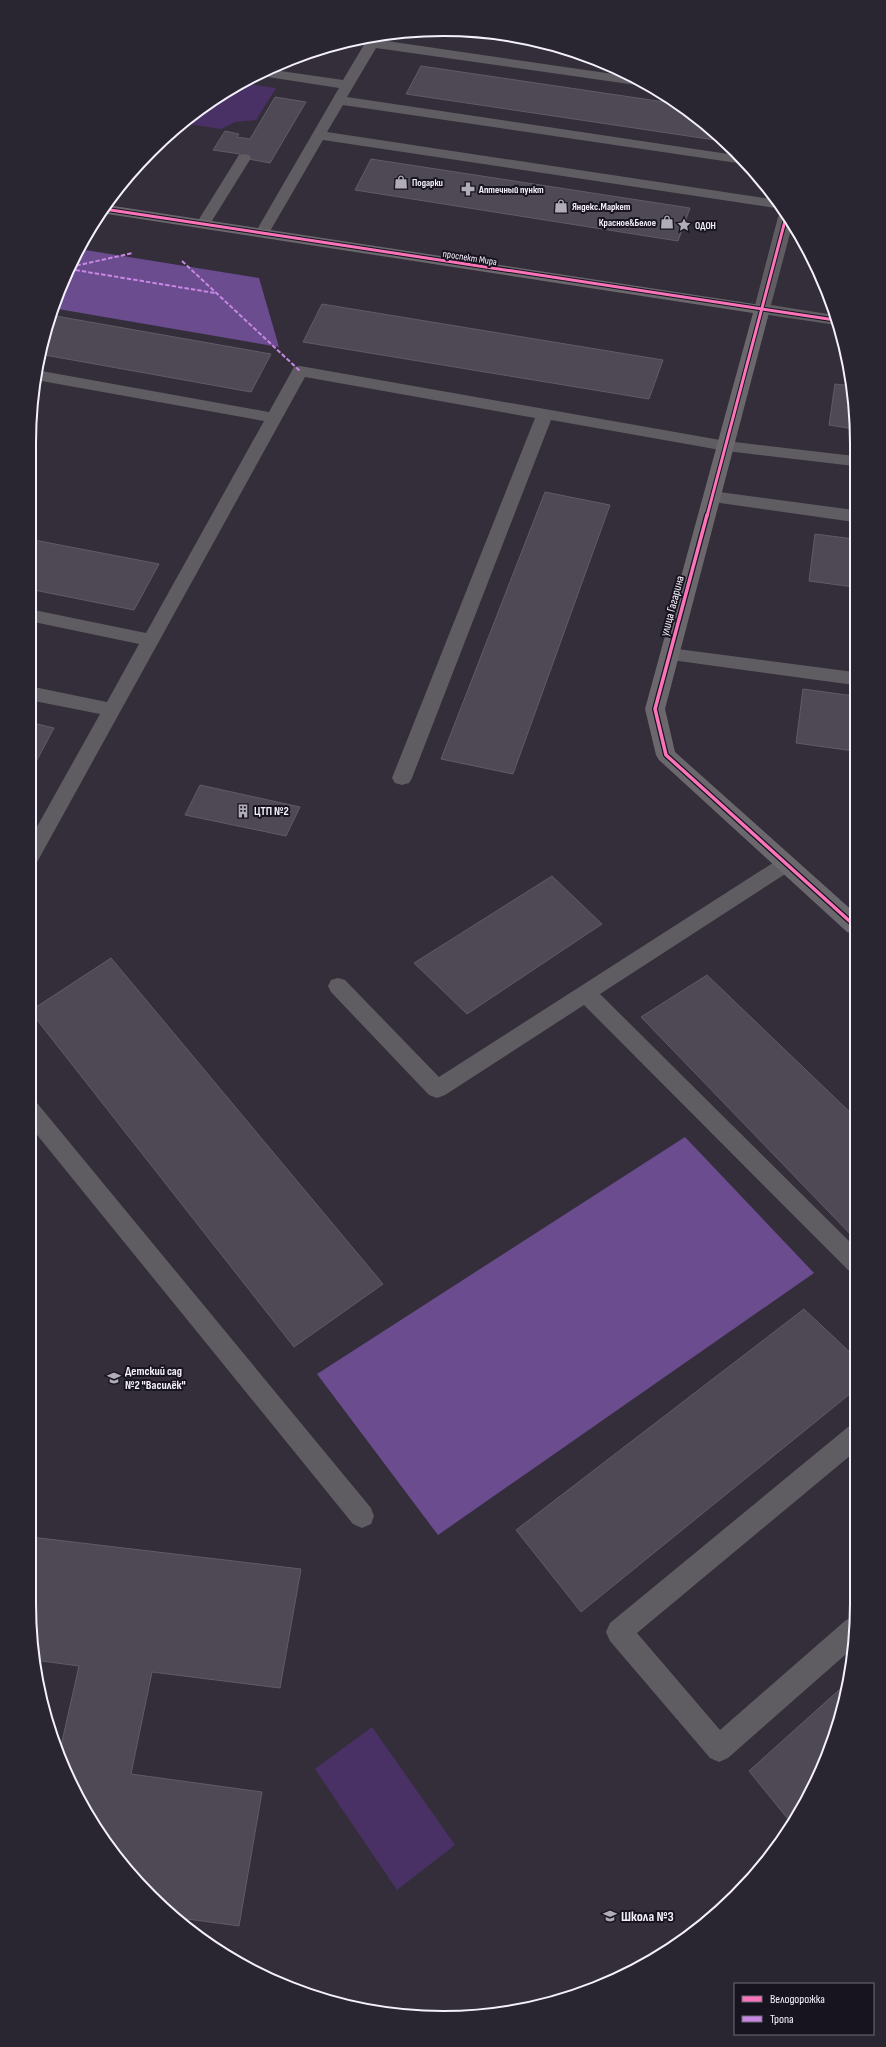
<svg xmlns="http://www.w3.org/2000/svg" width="886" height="2047" font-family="'Sofia Sans Condensed',sans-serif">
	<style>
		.green { fill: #4a3165 }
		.forest { fill: #6a4c8f }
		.building { fill: #4e4954; stroke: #615b67 }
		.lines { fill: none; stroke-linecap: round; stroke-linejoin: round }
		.lane { fill: #5f5d62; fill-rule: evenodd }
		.street { fill: #5f5d62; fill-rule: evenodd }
		.secondary { fill: #6a676d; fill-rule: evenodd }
		.quiet { stroke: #c787e3; stroke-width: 2; stroke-dasharray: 4.5 2; stroke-linecap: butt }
		.cycleway-far1-casing { stroke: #18141f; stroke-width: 5 }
		.cycleway-casing { stroke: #18141f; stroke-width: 6 }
		.cycleway-far1 { stroke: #fb73b8; stroke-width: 3 }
		.cycleway { stroke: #fb73b8; stroke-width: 3.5 }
		.labels { text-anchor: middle; stroke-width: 4; stroke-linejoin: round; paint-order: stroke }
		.far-poi-label { font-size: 10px; font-weight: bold; fill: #f5f0fd; stroke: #18141f; text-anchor: start }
		.far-street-label { font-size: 10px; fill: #f5f0fd; stroke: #18141f }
		.street-label { font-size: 12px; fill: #f5f0fd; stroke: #18141f }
		.poi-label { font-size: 12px; font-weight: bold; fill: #f5f0fd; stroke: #18141f; text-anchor: start }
		.near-poi-label { font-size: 14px; font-weight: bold; fill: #f5f0fd; stroke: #18141f; text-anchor: start }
		.rim { fill: none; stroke: #f5f0fd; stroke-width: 2 }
	</style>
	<rect width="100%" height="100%" fill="#342e3b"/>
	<!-- green -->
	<g class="green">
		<polygon points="242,83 276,88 256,120 235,122 221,129 182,123 191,114"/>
		<polygon points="372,1727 455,1845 397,1890 315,1769"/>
	</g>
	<!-- forest -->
	<g class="forest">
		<polygon points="79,249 259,278 279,347 52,308"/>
		<polygon points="685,1137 814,1273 438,1535 317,1374"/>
	</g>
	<!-- building -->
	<g class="building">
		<polygon points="421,66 678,104 695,114 716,136 715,140 406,94"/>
		<polygon points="275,97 306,102 270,163 238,157 240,154 213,150 225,131 239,134 237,137 250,139"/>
		<polygon points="371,159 690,208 678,241 355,190"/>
		<polygon points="322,304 663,360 649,399 303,342"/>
		<polygon points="50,315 271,354 251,392 39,354"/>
		<polygon points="835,384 853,386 854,429 829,425"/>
		<polygon points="545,492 610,505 513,774 441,759"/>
		<polygon points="815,534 854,539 854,587 809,581"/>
		<polygon points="29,539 159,564 134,610 29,589"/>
		<polygon points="803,689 854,696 854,751 796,743"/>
		<polygon points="29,722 54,728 29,775"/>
		<polygon points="200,785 300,807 286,836 185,815"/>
		<polygon points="552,876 602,924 467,1014 414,963"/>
		<polygon points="111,958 383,1284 294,1347 30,1011"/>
		<polygon points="707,975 856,1118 856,1240 641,1017"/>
		<polygon points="804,1309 856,1358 856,1389 581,1612 516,1530"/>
		<polygon points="31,1537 301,1569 280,1688 152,1672 131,1774 262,1792 239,1926 173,1917 170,1915 132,1877 84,1811 59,1755 79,1666 34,1660 29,1604 29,1544"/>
		<polygon points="849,1681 835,1737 802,1811 792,1824 749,1771"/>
	</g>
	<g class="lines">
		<!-- lane -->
		<g class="lane">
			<polygon points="460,32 497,33 539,42 533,45 467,36 462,35"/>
			<polygon points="381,36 380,40 634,77 648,85 643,86 376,48 347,97 735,155 744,164 343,105 327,132 777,200 782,209 323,140 269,233 267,236 257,236 255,233 339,88 255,75 267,69 343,80 368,38"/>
			<polygon points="244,154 249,155 251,158 210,224 208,227 198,227 196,224 237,158 239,155"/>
			<polygon points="300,366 726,441 854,456 854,466 726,451 551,420 412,778 409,783 402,785 395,783 392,778 535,418 305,377 36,864 29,867 29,841 100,714 29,700 29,686 107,702 139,644 29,621 29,609 146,633 264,421 36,380 36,370 269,412 294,367"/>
			<polygon points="712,491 854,510 854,522 706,501 703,497 706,493"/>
			<polygon points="670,648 854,672 854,685 664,659 661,654 664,649"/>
			<polygon points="786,856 793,859 796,864 793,869 600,994 856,1248 856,1273 848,1270 584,1005 445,1095 437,1098 429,1095 331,992 328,986 331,980 338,978 345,980 439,1077 779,859"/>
			<polygon points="29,1100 37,1103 371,1508 374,1516 371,1524 362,1528 353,1524 29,1125"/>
			<polygon points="856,1424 857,1450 637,1633 720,1730 846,1620 856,1617 853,1648 728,1758 719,1762 710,1758 610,1641 606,1632 610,1623 848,1427"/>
		</g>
		<!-- street -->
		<polygon class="street" points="784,213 792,226 771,305 834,315 836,325 762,314 756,312 754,309 778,217"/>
		<!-- secondary -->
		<polygon class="secondary" points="107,205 768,306 770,309 665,709 675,752 855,913 855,934 847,932 659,760 656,755 645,709 753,313 101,213"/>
		<!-- quiet -->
		<g class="quiet">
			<polyline points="182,261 300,371"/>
			<polyline points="70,267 133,253"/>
			<polyline points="69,269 215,293"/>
		</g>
		<!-- cycleway-far1 casing -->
		<g class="cycleway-far1-casing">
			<g id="cycleway-far1">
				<polyline points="104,209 835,320"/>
				<polyline points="707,516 786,217"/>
			</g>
		</g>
		<!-- cycleway casing -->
		<g class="cycleway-casing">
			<polyline id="cycleway" points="707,515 655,709 666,755 855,926"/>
		</g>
		<!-- cycleway-far1 -->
		<use href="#cycleway-far1" class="cycleway-far1"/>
		<!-- cycleway -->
		<use href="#cycleway" class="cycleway"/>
	</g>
	<!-- icons -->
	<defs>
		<g id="shop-bare" transform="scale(1.08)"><path d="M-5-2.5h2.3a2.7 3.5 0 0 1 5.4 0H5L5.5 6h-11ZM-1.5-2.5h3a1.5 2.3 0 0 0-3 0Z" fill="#b1acb9" stroke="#18141f" stroke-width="2.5" paint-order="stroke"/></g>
		<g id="pharmacy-bare" transform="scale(1.08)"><path d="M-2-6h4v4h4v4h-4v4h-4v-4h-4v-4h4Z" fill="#b1acb9" stroke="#18141f" stroke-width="2.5" paint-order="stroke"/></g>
		<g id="sight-bare" transform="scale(1.08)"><path d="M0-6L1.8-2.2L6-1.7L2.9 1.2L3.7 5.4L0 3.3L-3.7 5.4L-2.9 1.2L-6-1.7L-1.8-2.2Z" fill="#b1acb9" stroke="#18141f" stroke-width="2.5" paint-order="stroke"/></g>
		<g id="building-bare" transform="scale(1.08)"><path d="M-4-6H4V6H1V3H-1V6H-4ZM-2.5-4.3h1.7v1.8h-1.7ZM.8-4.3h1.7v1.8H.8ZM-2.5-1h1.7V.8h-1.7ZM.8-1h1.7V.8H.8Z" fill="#b1acb9" stroke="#18141f" stroke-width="2.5" paint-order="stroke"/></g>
		<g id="school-bare" transform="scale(1.08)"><path d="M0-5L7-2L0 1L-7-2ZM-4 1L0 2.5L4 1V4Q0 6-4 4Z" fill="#b1acb9" stroke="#18141f" stroke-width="2.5" paint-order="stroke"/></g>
	</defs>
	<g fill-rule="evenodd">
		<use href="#shop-bare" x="401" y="182"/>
		<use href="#pharmacy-bare" x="468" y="189"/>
		<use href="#shop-bare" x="561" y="206"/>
		<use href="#shop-bare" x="667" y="222"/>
		<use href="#sight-bare" x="684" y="225"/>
		<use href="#building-bare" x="243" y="811"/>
		<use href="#school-bare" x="114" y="1378"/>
		<use href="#school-bare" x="610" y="1916"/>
	</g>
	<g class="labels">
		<!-- far-poi labels -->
		<g class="far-poi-label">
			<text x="412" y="186">Подарки</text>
			<text x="479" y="193">Аптечный пункт</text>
			<text x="572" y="210">Яндекс.Маркет</text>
			<text x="656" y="226" text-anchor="end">Красное&amp;Белое</text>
			<text x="695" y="229">ОДОН</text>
		</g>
		<!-- far-street labels -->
		<g class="far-street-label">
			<text transform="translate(470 257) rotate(9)" y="4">проспект Мира</text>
		</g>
		<!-- street labels -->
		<g class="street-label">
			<text transform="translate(672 606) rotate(-75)" y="4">улица Гагарина</text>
		</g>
		<!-- poi labels -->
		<g class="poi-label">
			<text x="254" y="815">ЦТП №2</text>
			<text x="125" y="1375">Детский сад<tspan x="125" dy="14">№2 "Василёк"</tspan></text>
		</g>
		<!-- near-poi labels -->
		<g class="near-poi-label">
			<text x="621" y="1921">Школа №3</text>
		</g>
	</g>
	<!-- crop -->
	<path d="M0 0H886V2047H0ZM443 36H443A407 407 0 0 1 850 443V1604A407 407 0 0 1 443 2011H443A407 407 0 0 1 36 1604V443A407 407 0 0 1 443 36Z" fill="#2a2631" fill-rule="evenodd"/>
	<path class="rim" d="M443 36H443A407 407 0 0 1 850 443V1604A407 407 0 0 1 443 2011H443A407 407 0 0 1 36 1604V443A407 407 0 0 1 443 36Z"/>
	<!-- legend -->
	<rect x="734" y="1983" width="140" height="52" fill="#18141f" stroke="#706c78"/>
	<rect x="742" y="1996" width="20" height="6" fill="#fb73b8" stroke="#706c78"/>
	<text x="770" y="2003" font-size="12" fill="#f5f0fd">Велодорожка</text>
	<rect x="742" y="2016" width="20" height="6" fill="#c787e3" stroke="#706c78"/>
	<text x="770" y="2023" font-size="12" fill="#f5f0fd">Тропа</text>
</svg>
